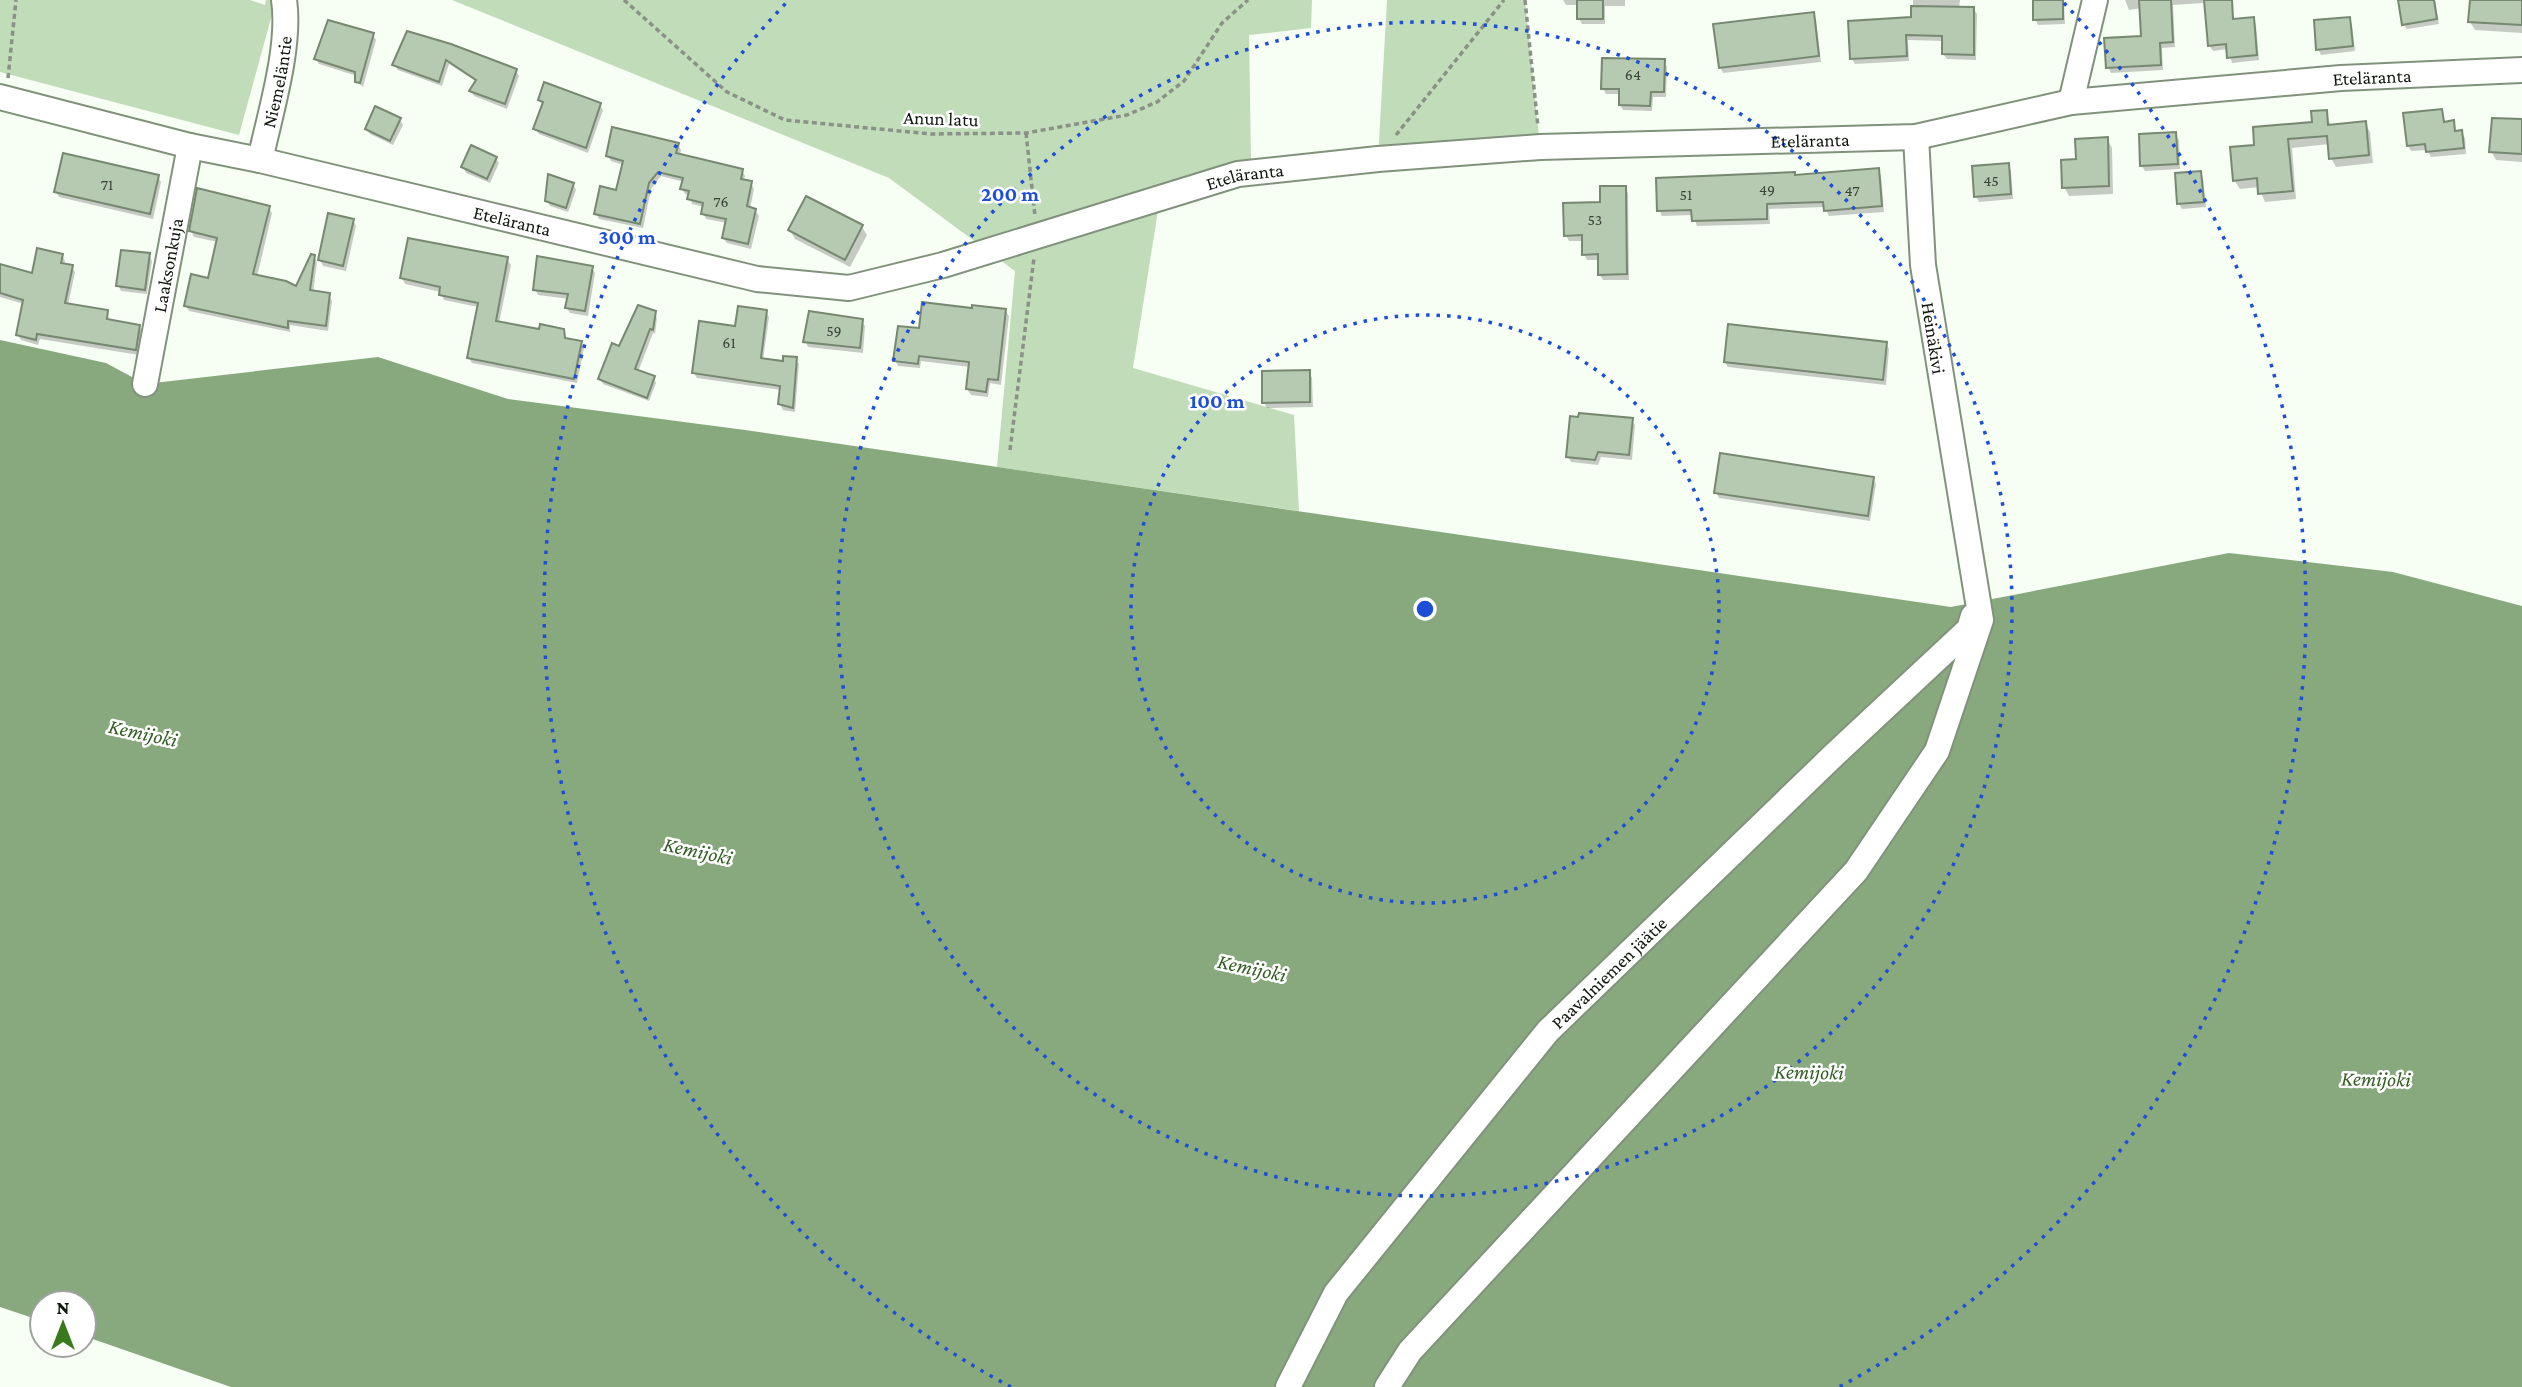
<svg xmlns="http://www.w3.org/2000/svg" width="2522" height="1387" font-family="'Crimson Pro',serif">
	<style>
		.green { fill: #c1dcb8 }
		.water { fill: #88a87e }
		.shadow { fill: #0003 }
		.building { fill: #b6c9b1; stroke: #778871; stroke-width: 2 }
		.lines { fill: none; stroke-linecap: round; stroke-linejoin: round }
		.minor-casing { stroke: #81927c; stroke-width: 28 }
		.path { stroke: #8a9187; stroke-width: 3.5; stroke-dasharray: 5 3.5; stroke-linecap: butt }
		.minor { stroke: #fff; stroke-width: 24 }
		.ring { fill: none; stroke: #1d4ed8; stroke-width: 3.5; stroke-dasharray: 3.5 7 }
		.labels { text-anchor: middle; stroke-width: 5; stroke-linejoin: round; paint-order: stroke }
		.number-label { font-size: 16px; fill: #3a4437 }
		.street-label { font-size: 19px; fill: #10170e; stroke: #fff }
		.water-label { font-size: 21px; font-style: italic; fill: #335d23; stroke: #fff }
		.centre { fill: #1d4ed8; stroke: #fff; stroke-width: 3.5 }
		.ring-label { font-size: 21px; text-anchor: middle; font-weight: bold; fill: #1d4ed8; stroke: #fff; stroke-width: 5; stroke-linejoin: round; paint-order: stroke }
	</style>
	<rect width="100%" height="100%" fill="#f7fef4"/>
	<!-- green -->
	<g class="green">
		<polygon points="0,0 250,0 265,5 266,0 276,0 239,135 0,72"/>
		<polygon points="452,0 1312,0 1311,28 1249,35 1251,160 1160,198 1133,368 1294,415 1299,511 997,467 1015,271 889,178"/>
		<polygon points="1387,0 1525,0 1540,147 1378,159"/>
	</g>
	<!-- water -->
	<polygon class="water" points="0,340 106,363 145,384 378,357 508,399 745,430 1951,607 2229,553 2393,572 2522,606 2522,1387 231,1387 84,1336 84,1303 42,1303 42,1321 0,1307"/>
	<!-- shadow -->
	<g class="shadow">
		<polygon points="1563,0 1625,0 1625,6 1605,6 1605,24 1582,24 1579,19 1579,5 1566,5"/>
		<polygon points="1913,0 1960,0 1959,8 1973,8 1977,14 1976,60 1947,59 1943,54 1944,41 1908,40 1909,61 1855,64 1852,59 1913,19"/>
		<polygon points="2034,0 2064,0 2065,24 2038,25 2035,19"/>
		<polygon points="2125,0 2203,0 2203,3 2173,5 2175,47 2162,48 2163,70 2111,73 2108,67 2143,38 2142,8 2129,10"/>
		<polygon points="2400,0 2435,0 2439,24 2407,29 2404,24"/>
		<polygon points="2471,0 2522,0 2522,33 2475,30 2470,22"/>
		<polygon points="1813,14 1816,19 1821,62 1723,73 1720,67"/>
		<polygon points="2253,19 2256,25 2259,60 2232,63 2228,49 2213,51 2209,45"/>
		<polygon points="2349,19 2352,24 2355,51 2321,55 2318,49"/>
		<polygon points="408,33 516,71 519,76 507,109 474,96 471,91 477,82 449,64 442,86 398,70 394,64"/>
		<polygon points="373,35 376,40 363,87 357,81 357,76 319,64 316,59"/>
		<polygon points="1664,61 1667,67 1666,97 1653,97 1652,111 1623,110 1620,105 1621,94 1606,94 1603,89"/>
		<polygon points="540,100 600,105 603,110 588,153 539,134 535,129 543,106"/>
		<polygon points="2441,111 2445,123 2453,122 2456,132 2461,132 2465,138 2466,154 2431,157 2427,150 2411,151 2408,146"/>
		<polygon points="2326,112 2331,126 2365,123 2370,132 2373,163 2336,167 2331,158 2329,144 2292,148 2296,199 2265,202 2259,187 2240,189 2234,180 2256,146 2314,123"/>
		<polygon points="400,120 403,125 393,145 370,134 367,129"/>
		<polygon points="2522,121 2522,162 2496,160 2491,151"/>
		<polygon points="2175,134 2179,140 2180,169 2145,171 2142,166"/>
		<polygon points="2107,139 2112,148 2113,194 2069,196 2064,187 2078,161"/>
		<polygon points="678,144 681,150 680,156 742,170 745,176 744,181 751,183 754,189 750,209 755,210 759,216 751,249 727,243 723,238 727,223 706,219 703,213 704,207 692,204 690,195 685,194 682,189 684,182 661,176 651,189 643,228 599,219 596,213 617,192 623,165 611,161 608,156"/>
		<polygon points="495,158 499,163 490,183 466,173 463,167"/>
		<polygon points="2008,165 2011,171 2013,199 1979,202 1976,196"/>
		<polygon points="1878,170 1881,176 1884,212 1829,216 1825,207 1769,209 1770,224 1697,226 1693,215 1662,216 1659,210 1796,177"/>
		<polygon points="2200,173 2203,178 2206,207 2182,209 2179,204"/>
		<polygon points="158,177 161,182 153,219 59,197 56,192"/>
		<polygon points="573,184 576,190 568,212 550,206 547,200"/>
		<polygon points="1625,188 1628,193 1629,280 1603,280 1600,275 1600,260 1587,260 1584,254 1584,241 1569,241 1566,235 1602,204"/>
		<polygon points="269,208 272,213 257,277 297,289 314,257 317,262 313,293 329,295 332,301 328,331 290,325 290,332 189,311 186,306 210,280 218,242 194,237 191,231"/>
		<polygon points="353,220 356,226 346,271 323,266 320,260"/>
		<polygon points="862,227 867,235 850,267 795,239 790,230"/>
		<polygon points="62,255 65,261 64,265 72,267 75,272 68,305 107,312 109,322 139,326 142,332 139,355 40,339 38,345 21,340 18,335 24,304 0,297 0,266 33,275"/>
		<polygon points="149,255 152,261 147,294 121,291 118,285"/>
		<polygon points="507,259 511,265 499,323 541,331 563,330 567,340 581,342 584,348 577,383 472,363 468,357 478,307 444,300 441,292 405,284 402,278"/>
		<polygon points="592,268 595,273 588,316 570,313 567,308 569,299 538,295 535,289"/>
		<polygon points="973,310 1005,310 1009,316 1001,385 990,383 988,397 971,395 967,389 970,367 921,361 920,368 898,366 895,360 920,330"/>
		<polygon points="766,312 769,317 763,360 784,363 796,359 799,364 795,412 783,410 780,404 781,390 697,378 694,373 737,328"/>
		<polygon points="654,313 657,318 655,334 653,333 638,372 654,378 656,383 649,401 603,384 600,379 620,348"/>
		<polygon points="861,321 865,326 863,353 808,347 805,341"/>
		<polygon points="1886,343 1889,349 1886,385 1728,367 1725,362"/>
		<polygon points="1309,372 1312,378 1313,407 1267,408 1264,403"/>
		<polygon points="1632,420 1635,425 1632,460 1601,457 1598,465 1571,462 1568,456"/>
		<polygon points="1873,478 1876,484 1870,521 1719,498 1716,492"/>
	</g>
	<!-- building -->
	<g class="building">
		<rect x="1577" y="0" width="26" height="19"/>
		<polygon points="2033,0 2063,0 2063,19 2033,20"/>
		<polygon points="2139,0 2171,0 2173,42 2160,43 2161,65 2106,68 2104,38 2141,36"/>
		<polygon points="2204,0 2232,0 2233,19 2254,17 2257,55 2227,58 2226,44 2208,46"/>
		<polygon points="2398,0 2434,0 2437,19 2402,25"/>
		<polygon points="2470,0 2522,0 2522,25 2468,22"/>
		<polygon points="1911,6 1974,7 1974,55 1942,54 1942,36 1906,35 1907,56 1850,59 1848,21 1911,17"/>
		<polygon points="1814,12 1819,56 1719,68 1713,24"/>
		<polygon points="2350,17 2353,46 2316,50 2314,20"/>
		<polygon points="328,20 374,33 360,83 355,82 355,72 314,59"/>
		<polygon points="407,31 451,44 517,69 505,104 469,91 476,80 446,60 439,82 392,65"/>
		<polygon points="1602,58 1665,59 1664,92 1651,92 1650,106 1619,105 1619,89 1601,89"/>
		<polygon points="544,82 601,103 586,148 533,129 543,102 538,100"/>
		<polygon points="375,106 401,118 390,141 365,129"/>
		<polygon points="2442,109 2444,122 2454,120 2455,131 2462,130 2464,148 2426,152 2425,144 2407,146 2403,113"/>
		<polygon points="2327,110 2328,125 2366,121 2369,155 2329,159 2327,136 2288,139 2293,191 2258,194 2257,178 2233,181 2230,147 2254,145 2253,127 2312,122 2311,111"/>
		<polygon points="2492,118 2522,119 2522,154 2489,152"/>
		<polygon points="612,127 679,143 676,153 743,169 741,179 752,181 747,206 756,209 748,244 722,238 726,219 701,214 703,203 687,199 689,191 680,189 683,178 658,172 649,183 640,224 594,214 600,186 616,190 623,161 606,156"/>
		<polygon points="2176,132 2178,164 2140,166 2139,134"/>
		<polygon points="2108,137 2109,186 2062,188 2061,160 2076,159 2075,139"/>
		<polygon points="471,145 497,157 487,179 461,167"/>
		<polygon points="63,153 159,175 150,214 54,192"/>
		<polygon points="2009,163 2011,194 1974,197 1972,166"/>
		<polygon points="1879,168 1882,206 1824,211 1823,202 1767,204 1767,219 1692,221 1691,210 1657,211 1656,178 1795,172 1795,175"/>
		<polygon points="2201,171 2204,202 2177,204 2175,173"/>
		<polygon points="548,174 574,183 566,208 545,201"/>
		<polygon points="1600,186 1626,186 1627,274 1598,275 1598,254 1582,255 1582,235 1564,236 1563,203 1600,202"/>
		<polygon points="197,188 270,206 253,274 286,281 296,286 311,254 315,255 310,290 330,293 326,326 288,321 288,328 184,306 191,274 208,278 217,238 189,231"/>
		<polygon points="806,196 863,225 845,260 788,230"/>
		<polygon points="328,213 354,219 343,266 318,260"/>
		<polygon points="408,238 508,257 496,321 539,329 540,324 564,329 565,338 582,341 574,379 467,358 478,303 439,295 440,287 400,278"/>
		<polygon points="37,248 63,254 61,263 73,265 65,303 108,310 107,319 140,325 136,350 37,334 36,340 16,335 23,300 0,293 0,264 32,273"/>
		<polygon points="121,250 150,253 145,290 116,286"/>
		<polygon points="537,256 593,266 585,311 565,308 568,294 533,290"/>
		<polygon points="922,302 972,308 972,305 1006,309 998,380 988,379 986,392 966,389 969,362 919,356 918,364 893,361 898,326 919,328"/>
		<polygon points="638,305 656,311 653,330 650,329 635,369 655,376 647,398 598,379 612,343 619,346"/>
		<polygon points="738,306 767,310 761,358 783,361 783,356 797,357 793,408 778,404 780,386 692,373 699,321 735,326"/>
		<polygon points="809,311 863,319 860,348 803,342"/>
		<polygon points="1728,324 1887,342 1883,380 1724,362"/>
		<polygon points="1310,370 1310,402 1262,403 1262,371"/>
		<polygon points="1579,413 1633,418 1629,455 1598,452 1595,460 1566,457 1570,416 1578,417"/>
		<polygon points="1720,453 1874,477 1868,516 1714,493"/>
	</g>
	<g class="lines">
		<!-- minor casing -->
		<g class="minor-casing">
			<g id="minor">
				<path id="s1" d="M0,97L190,146L260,160L757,279L849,288L943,265L1238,174L1378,159L1540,147L1916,137L2071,102L2341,78L2522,70"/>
				<polyline points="2071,102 2095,0"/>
				<path id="s2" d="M260,160C270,114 291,46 284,0"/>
				<path id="s3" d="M145,384L190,146"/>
				<path id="s4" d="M1288,1387L1336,1293L1548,1031L1834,755L1969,629L1973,616"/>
				<polyline points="1387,1387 1410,1351 1856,871 1937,751 1981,620 1923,265 1916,137"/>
			</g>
		</g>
		<!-- path -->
		<g class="path">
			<polyline points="624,0 727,92 785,120 931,134 1026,133 1127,115 1157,102 1184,81 1222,23 1248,0"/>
			<polyline points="1525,0 1538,127"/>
			<polyline points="8,78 16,0"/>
			<polyline points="1026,133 1035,216"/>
			<polyline points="1396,135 1504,0"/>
			<polyline points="1010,450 1034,258"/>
		</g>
		<!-- minor -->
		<use href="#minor" class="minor"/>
	</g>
	<!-- distance rings -->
	<g class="ring">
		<circle cx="1425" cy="609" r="294"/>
		<circle cx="1425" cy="609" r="587"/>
		<path d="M1011 1387A881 881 0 0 1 786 3M2064 3A881 881 0 0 1 1839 1387"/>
	</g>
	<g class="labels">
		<!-- number labels -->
		<g class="number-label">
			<text x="1633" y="80">64</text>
			<text x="1991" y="186">45</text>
			<text x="107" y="190">71</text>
			<text x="1767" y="195">49</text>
			<text x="1852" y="196">47</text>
			<text x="1686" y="200">51</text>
			<text x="721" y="207">76</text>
			<text x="1595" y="225">53</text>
			<text x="834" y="336">59</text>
			<text x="729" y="348">61</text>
		</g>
		<!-- street labels -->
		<g class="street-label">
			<text dy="7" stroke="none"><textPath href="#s1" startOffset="2417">Eteläranta</textPath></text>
			<text dy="7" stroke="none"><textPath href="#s2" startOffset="80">Niemeläntie</textPath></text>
			<text transform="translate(941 118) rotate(2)" y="7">Anun latu</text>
			<text dy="7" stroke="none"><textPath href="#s1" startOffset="1850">Eteläranta</textPath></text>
			<text dy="7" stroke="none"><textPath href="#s1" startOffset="1283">Eteläranta</textPath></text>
			<text dy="7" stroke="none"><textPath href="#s1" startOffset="527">Eteläranta</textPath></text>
			<text dy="7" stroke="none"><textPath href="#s3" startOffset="121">Laaksonkuja</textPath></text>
			<text transform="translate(1934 338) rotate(81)" y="7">Heinäkivi</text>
			<text dy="7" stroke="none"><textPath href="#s4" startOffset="527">Paavalniemen jäätie</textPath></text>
		</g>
		<!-- water labels -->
		<g class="water-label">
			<text transform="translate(143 733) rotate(12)" y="7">Kemijoki</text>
			<text transform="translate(698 851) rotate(12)" y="7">Kemijoki</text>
			<text transform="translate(1252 968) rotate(12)" y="7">Kemijoki</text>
			<text transform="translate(1809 1072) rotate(1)" y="7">Kemijoki</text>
			<text transform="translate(2376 1079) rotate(1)" y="7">Kemijoki</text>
		</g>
	</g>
	<circle cx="1425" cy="609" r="10" class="centre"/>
	<g class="ring-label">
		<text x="1010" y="201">200 m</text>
		<text x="627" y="244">300 m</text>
		<text x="1217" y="408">100 m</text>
	</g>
	<!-- north arrow -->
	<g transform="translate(63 1324)"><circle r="33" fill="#ffffff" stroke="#9fa29f" stroke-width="2"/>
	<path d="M0-5L12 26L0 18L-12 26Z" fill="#397b1c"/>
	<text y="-10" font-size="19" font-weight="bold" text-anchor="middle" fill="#10170e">N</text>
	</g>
</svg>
